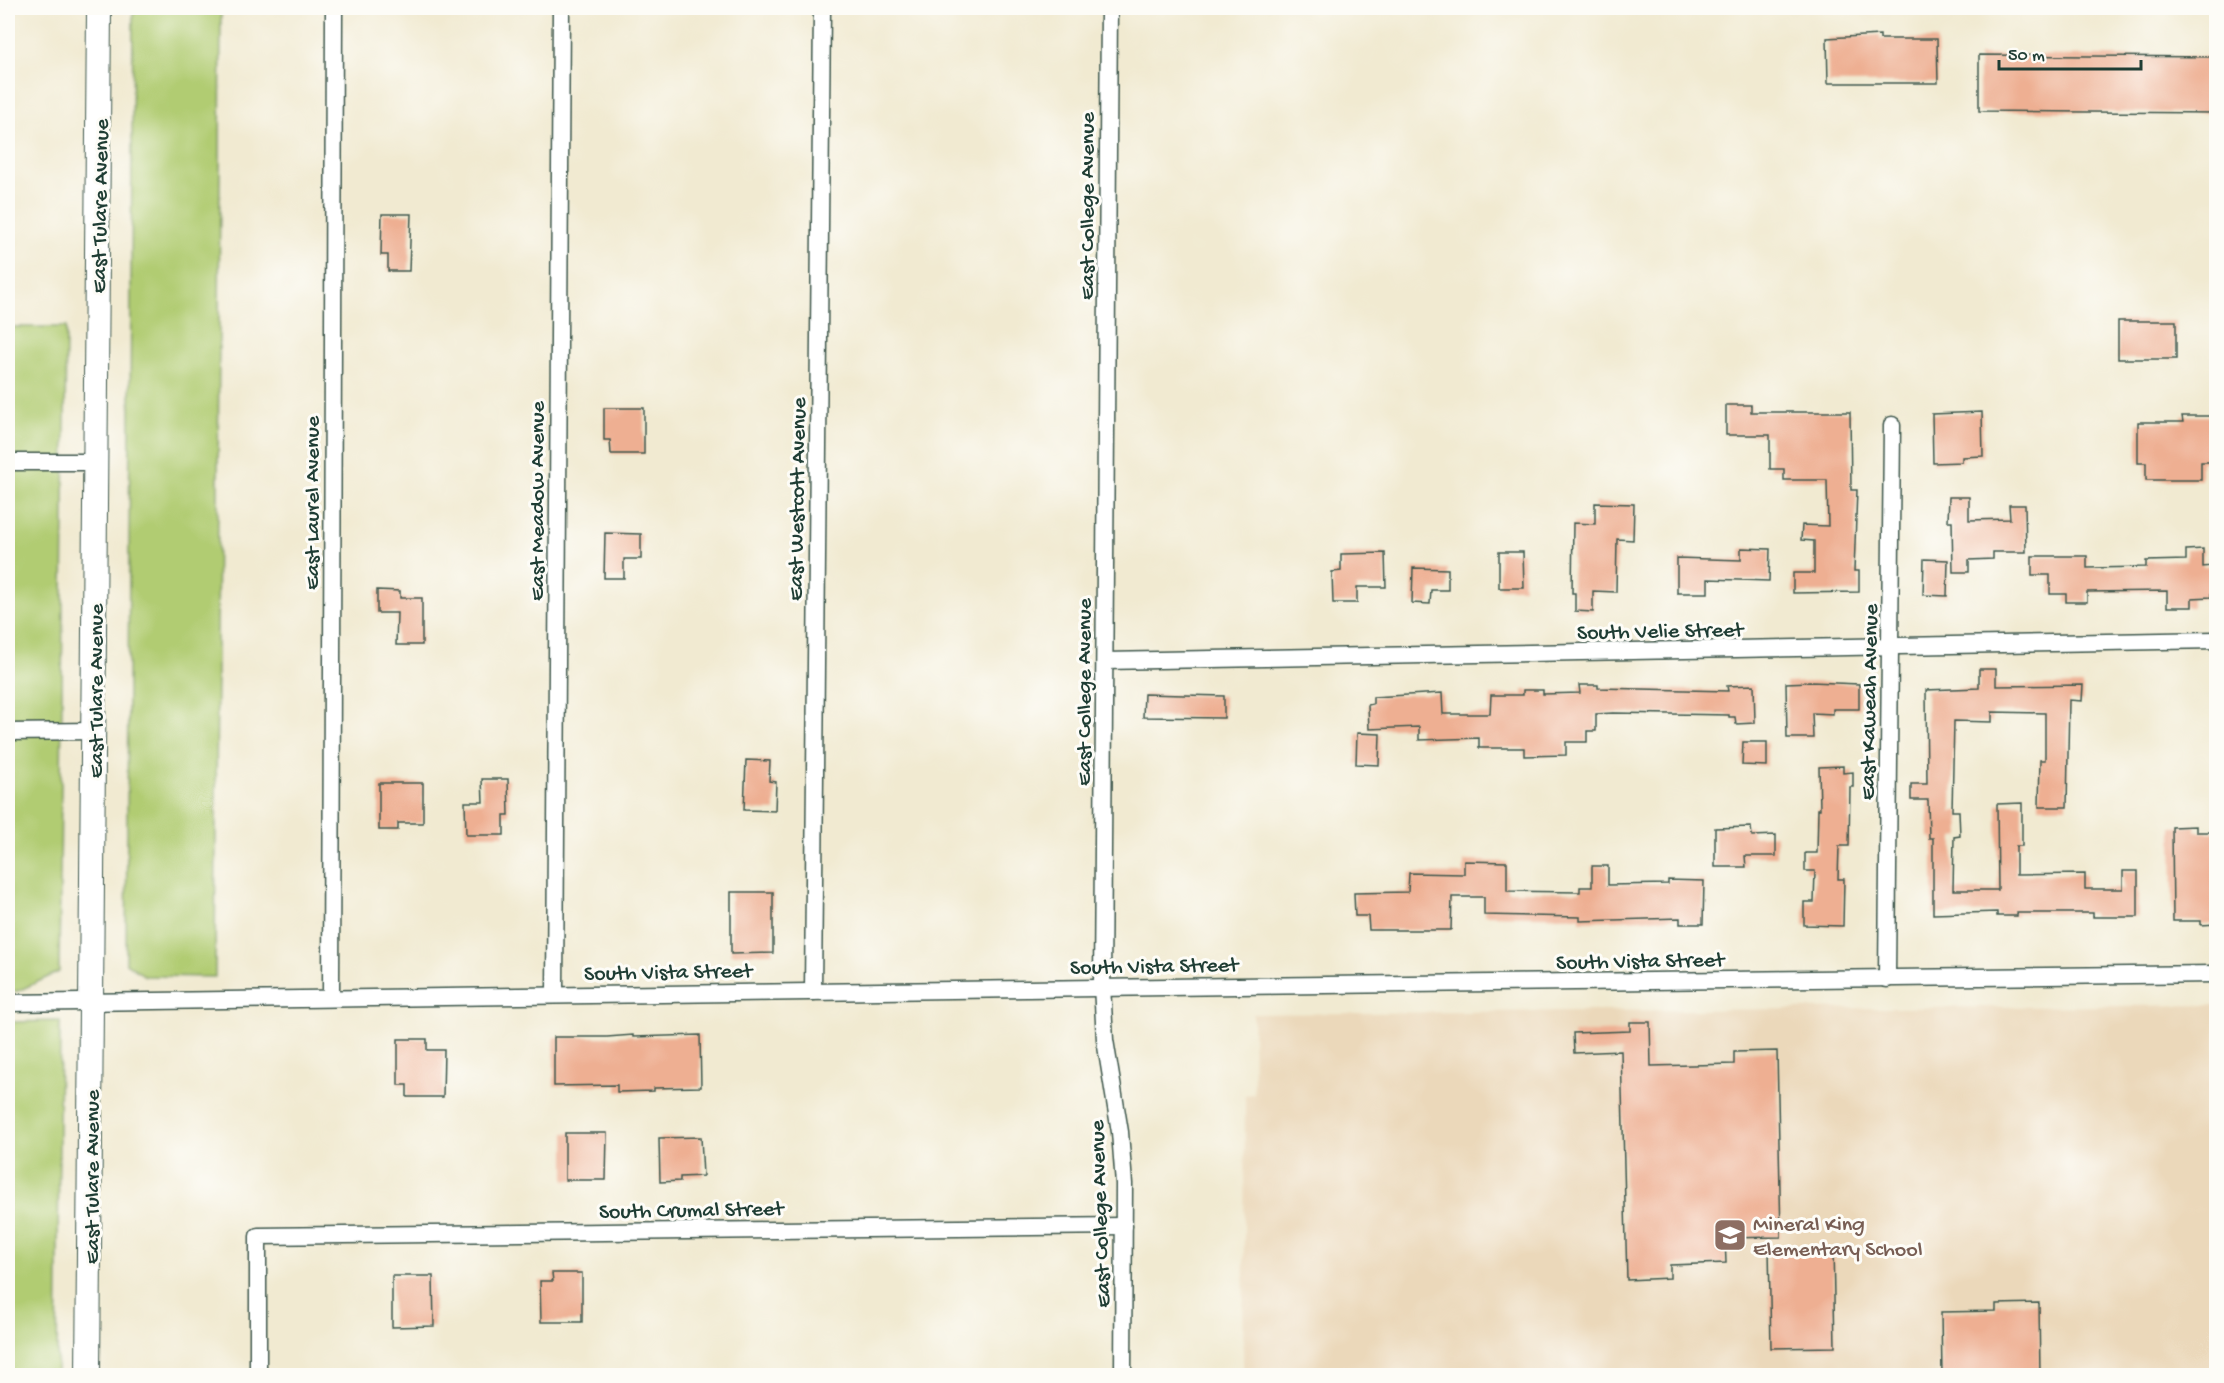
<svg xmlns="http://www.w3.org/2000/svg" width="2224" height="1383" font-family="'Gochi Hand',sans-serif">
	<style>
		.built { fill: #ebd8ba }
		.green { fill: #b1cc72; stroke: #688453; stroke-width: 1.5 }
		.building { fill: #eeaf92 }
		.lines { fill: none; stroke-linecap: round; stroke-linejoin: round }
		.street-casing { stroke: #3e574c; stroke-width: 19 }
		.secondary-casing { stroke: #3e574c; stroke-width: 26 }
		.street { stroke: #fff; stroke-width: 16 }
		.secondary { stroke: #fff; stroke-width: 24 }
		.labels { text-anchor: middle; stroke-width: 6; stroke-linejoin: round; paint-order: stroke }
		.street-label { font-size: 22px; fill: #1f3d34; stroke: #fdfcf7 }
		.education-label { font-size: 22px; fill: #785e54; stroke: #fdfcf7; text-anchor: start }
	</style>
	<rect width="100%" height="100%" fill="#fdfcf7"/>
	<filter id="ink" filterUnits="userSpaceOnUse"><feTurbulence type="fractalNoise" baseFrequency=".0167" numOctaves="2"/><feDisplacementMap in="SourceGraphic" scale="12" xChannelSelector="R" yChannelSelector="G"/><feConvolveMatrix kernelMatrix="1 2 1 2 8 2 1 2 1" color-interpolation-filters="sRGB"/></filter>
	<filter id="wash" filterUnits="userSpaceOnUse"><feTurbulence type="fractalNoise" baseFrequency=".008" numOctaves="4" result="noise"/><feDisplacementMap in="SourceGraphic" scale="24" xChannelSelector="R" yChannelSelector="G"/><feGaussianBlur stdDeviation="1.35" result="paint"/><feColorMatrix in="noise" values="0 0 0 0 0 0 0 0 0 0 0 0 0 0 0 0 0 1.4 0 .05"/><feComposite in="paint" operator="in"/></filter>
	<g filter="url(#wash)">
		<rect width="100%" height="100%" fill="#f1ead1"/>
		<!-- built -->
		<polygon class="built" points="2216,1005 2216,1375 1243,1376 1245,1095 1254,1094 1253,1014"/>
		<!-- green -->
		<g class="green">
			<polygon points="133,8 221,8 215,977 145,976 126,963"/>
			<polygon points="8,327 66,327 59,972 18,991 8,992"/>
			<polygon points="60,1021 57,1375 8,1375 8,1022"/>
		</g>
		<g id="blocks">
			<!-- building -->
			<g class="building">
				<polygon points="1880,35 1880,39 1937,39 1938,83 1828,83 1827,38"/>
				<polygon points="1979,55 2217,57 2217,113 1979,111"/>
				<polygon points="382,214 411,214 409,271 388,271 388,255 381,255"/>
				<rect x="2118" y="321" width="58" height="38"/>
				<polygon points="1726,405 1751,405 1751,412 1850,412 1851,490 1857,490 1854,571 1859,571 1859,592 1793,593 1793,573 1814,573 1814,541 1801,540 1802,525 1828,526 1827,480 1784,480 1784,469 1770,469 1770,435 1726,435"/>
				<polygon points="604,408 644,408 644,454 611,454 610,440 604,440"/>
				<polygon points="1982,412 1983,456 1962,457 1962,462 1933,463 1932,414"/>
				<polygon points="2182,416 2217,416 2217,462 2201,462 2201,480 2146,480 2146,463 2138,463 2138,422 2183,422"/>
				<polygon points="1949,497 1969,497 1969,520 2010,519 2009,505 2025,505 2026,552 1993,552 1993,559 1969,560 1969,572 1953,572 1952,521 1948,521"/>
				<polygon points="1595,503 1634,504 1633,540 1617,539 1616,592 1593,591 1593,612 1575,611 1575,593 1572,593 1573,523 1595,524"/>
				<polygon points="605,533 641,534 641,559 624,559 624,578 604,578"/>
				<polygon points="1741,548 1770,549 1769,581 1708,579 1708,593 1677,593 1677,558 1741,560"/>
				<polygon points="2203,549 2203,567 2211,566 2211,597 2192,598 2192,607 2167,607 2167,591 2087,592 2087,602 2066,602 2066,594 2050,594 2050,575 2032,575 2032,556 2087,556 2087,568 2146,567 2146,561 2186,560 2186,550"/>
				<polygon points="1499,552 1523,552 1524,588 1499,588"/>
				<polygon points="1385,553 1386,587 1357,587 1357,603 1333,603 1332,572 1341,571 1341,554"/>
				<polygon points="1924,559 1948,560 1947,596 1923,595"/>
				<polygon points="1413,568 1448,569 1448,590 1431,590 1430,604 1412,603"/>
				<polygon points="377,590 400,591 400,598 422,598 422,645 396,645 397,613 377,613"/>
				<polygon points="1979,669 1996,669 1996,686 2083,685 2082,701 2069,700 2067,807 2039,807 2040,760 2045,760 2045,713 1992,712 1992,722 1954,721 1952,811 1959,811 1960,836 1954,837 1953,890 1998,890 1997,804 2022,803 2022,846 2016,846 2016,875 2085,874 2085,889 2123,889 2123,871 2138,871 2138,917 2093,917 2093,913 2017,913 2017,916 1997,916 1997,912 1933,914 1933,838 1929,838 1928,800 1911,800 1911,784 1927,784 1926,690 1979,688"/>
				<polygon points="1811,682 1859,684 1859,709 1833,709 1833,714 1812,713 1813,738 1787,738 1786,683"/>
				<polygon points="1579,685 1598,685 1598,688 1728,691 1727,686 1754,685 1755,723 1736,724 1735,717 1729,717 1729,715 1613,713 1596,714 1596,731 1587,731 1587,742 1566,742 1566,755 1524,756 1524,748 1479,748 1479,738 1419,740 1419,727 1369,729 1368,705 1373,704 1373,697 1442,693 1443,714 1490,714 1491,695 1523,695 1523,690 1543,690 1543,694 1580,693"/>
				<polygon points="1144,694 1224,696 1224,718 1143,717"/>
				<polygon points="1357,733 1380,734 1379,765 1356,764"/>
				<polygon points="1743,742 1767,742 1767,766 1742,765"/>
				<polygon points="746,760 770,761 769,781 776,782 775,811 744,810"/>
				<polygon points="1843,766 1843,773 1853,772 1853,787 1850,787 1849,846 1839,846 1838,879 1844,879 1843,926 1804,925 1804,902 1814,902 1815,871 1805,871 1805,853 1817,853 1818,809 1820,809 1819,767"/>
				<polygon points="482,779 508,779 509,815 504,815 504,835 466,835 465,802 483,802"/>
				<polygon points="379,783 423,783 423,823 398,823 398,830 379,830"/>
				<polygon points="2196,826 2196,832 2217,832 2217,924 2201,925 2201,921 2173,921 2172,827"/>
				<polygon points="1751,827 1752,836 1776,835 1776,856 1745,856 1746,867 1715,867 1715,828"/>
				<polygon points="1464,861 1507,862 1507,891 1580,892 1580,887 1592,887 1592,866 1608,866 1608,885 1668,884 1668,880 1704,881 1703,924 1680,924 1680,918 1580,921 1580,917 1484,915 1484,897 1452,897 1451,930 1369,930 1368,916 1355,916 1354,893 1408,892 1409,873 1464,874"/>
				<polygon points="731,892 773,892 773,953 731,954"/>
				<polygon points="1630,1022 1650,1022 1651,1066 1734,1064 1734,1052 1777,1051 1781,1237 1725,1238 1726,1263 1670,1265 1670,1278 1627,1280 1621,1051 1574,1053 1573,1033 1630,1031"/>
				<polygon points="633,1035 633,1037 700,1035 701,1087 654,1088 654,1091 617,1092 617,1085 554,1086 554,1037 607,1037"/>
				<polygon points="398,1039 427,1039 427,1050 444,1050 443,1097 407,1097 407,1085 398,1085"/>
				<polygon points="565,1133 607,1133 606,1180 565,1180"/>
				<polygon points="701,1137 703,1176 680,1177 680,1181 660,1182 659,1138"/>
				<polygon points="1833,1248 1835,1347 1771,1348 1769,1249"/>
				<polygon points="552,1273 582,1273 582,1322 541,1322 540,1281 553,1281"/>
				<polygon points="392,1276 433,1276 434,1326 392,1327"/>
				<polygon points="2039,1303 2040,1376 1942,1376 1941,1312 1996,1311 1996,1304"/>
			</g>
		</g>
	</g>
	<g filter="url(#ink)">
		<use href="#blocks" fill-opacity="0" stroke="#3e574c" stroke-width="1.5"/>
		<g class="lines">
			<!-- street casing -->
			<g class="street-casing">
				<g id="street">
					<polyline points="1109,8 1102,986 1105,1040 1120,1132 1124,1184 1123,1376"/>
					<polyline points="8,462 95,462"/>
					<polyline points="1105,661 2216,640"/>
					<polyline points="8,732 94,731"/>
					<polyline points="1887,979 1892,425"/>
					<polyline points="813,992 822,8"/>
					<polyline points="555,994 561,8"/>
					<polyline points="331,998 334,8"/>
					<path d="M8,1003C744,988 1480,986 2216,974"/>
					<polyline points="258,1376 258,1236 1124,1226"/>
				</g>
			</g>
			<!-- secondary casing -->
			<g class="secondary-casing">
				<polyline id="secondary" points="88,1376 99,8"/>
			</g>
			<!-- street -->
			<use href="#street" class="street"/>
			<!-- secondary -->
			<use href="#secondary" class="secondary"/>
		</g>
	</g>
	<!-- icons -->
	<defs>
		<g id="school-square" transform="scale(1.725)"><rect x="-9" y="-9" width="18" height="18" rx="4" fill="#8d6e63" stroke="#fdfcf7"/><path d="M0-5L7-2L0 1L-7-2ZM-4 1L0 2.5L4 1V4Q0 6-4 4Z" fill="#fff"/></g>
	</defs>
	<g fill-rule="evenodd">
		<use href="#school-square" x="1730" y="1235"/>
	</g>
	<g class="labels">
		<!-- street labels -->
		<g class="street-label">
			<text transform="translate(98 206) rotate(-89)" y="8">East Tulare Avenue</text>
			<text transform="translate(1085 206) rotate(-90)" y="8">East College Avenue</text>
			<text transform="translate(795 499) rotate(-89)" y="8">East Westcott Avenue</text>
			<text transform="translate(535 501) rotate(-90)" y="8">East Meadow Avenue</text>
			<text transform="translate(310 503) rotate(-90)" y="8">East Laurel Avenue</text>
			<text transform="translate(1660 629) rotate(-1)" y="8">South Velie Street</text>
			<text transform="translate(94 691) rotate(-90)" y="8">East Tulare Avenue</text>
			<text transform="translate(1082 692) rotate(-90)" y="8">East College Avenue</text>
			<text transform="translate(1867 702) rotate(-89)" y="8">East Kaweah Avenue</text>
			<text transform="translate(1640 959) rotate(-1)" y="8">South Vista Street</text>
			<text transform="translate(1154 964) rotate(-1)" y="8">South Vista Street</text>
			<text transform="translate(668 970) rotate(-1)" y="8">South Vista Street</text>
			<text transform="translate(90 1177) rotate(-90)" y="8">East Tulare Avenue</text>
			<text transform="translate(691 1208) rotate(-1)" y="8">South Crumal Street</text>
			<text transform="translate(1098 1214) rotate(-92)" y="8">East College Avenue</text>
		</g>
		<!-- education labels -->
		<g class="education-label">
			<text x="1753" y="1230">Mineral King<tspan x="1753" dy="25">Elementary School</tspan></text>
		</g>
	</g>
	<!-- margin -->
	<rect width="2224" height="1383" fill="none" stroke="#fdfcf7" stroke-width="30"/>
	<!-- scale -->
	<path d="M1999 60v9h142v-9" fill="none" stroke="#1f3d34" stroke-width="3"/>
	<text x="2008" y="60" font-size="18" fill="#1f3d34" stroke="#fdfcf7" stroke-width="4.5" paint-order="stroke">50 m</text>
</svg>
